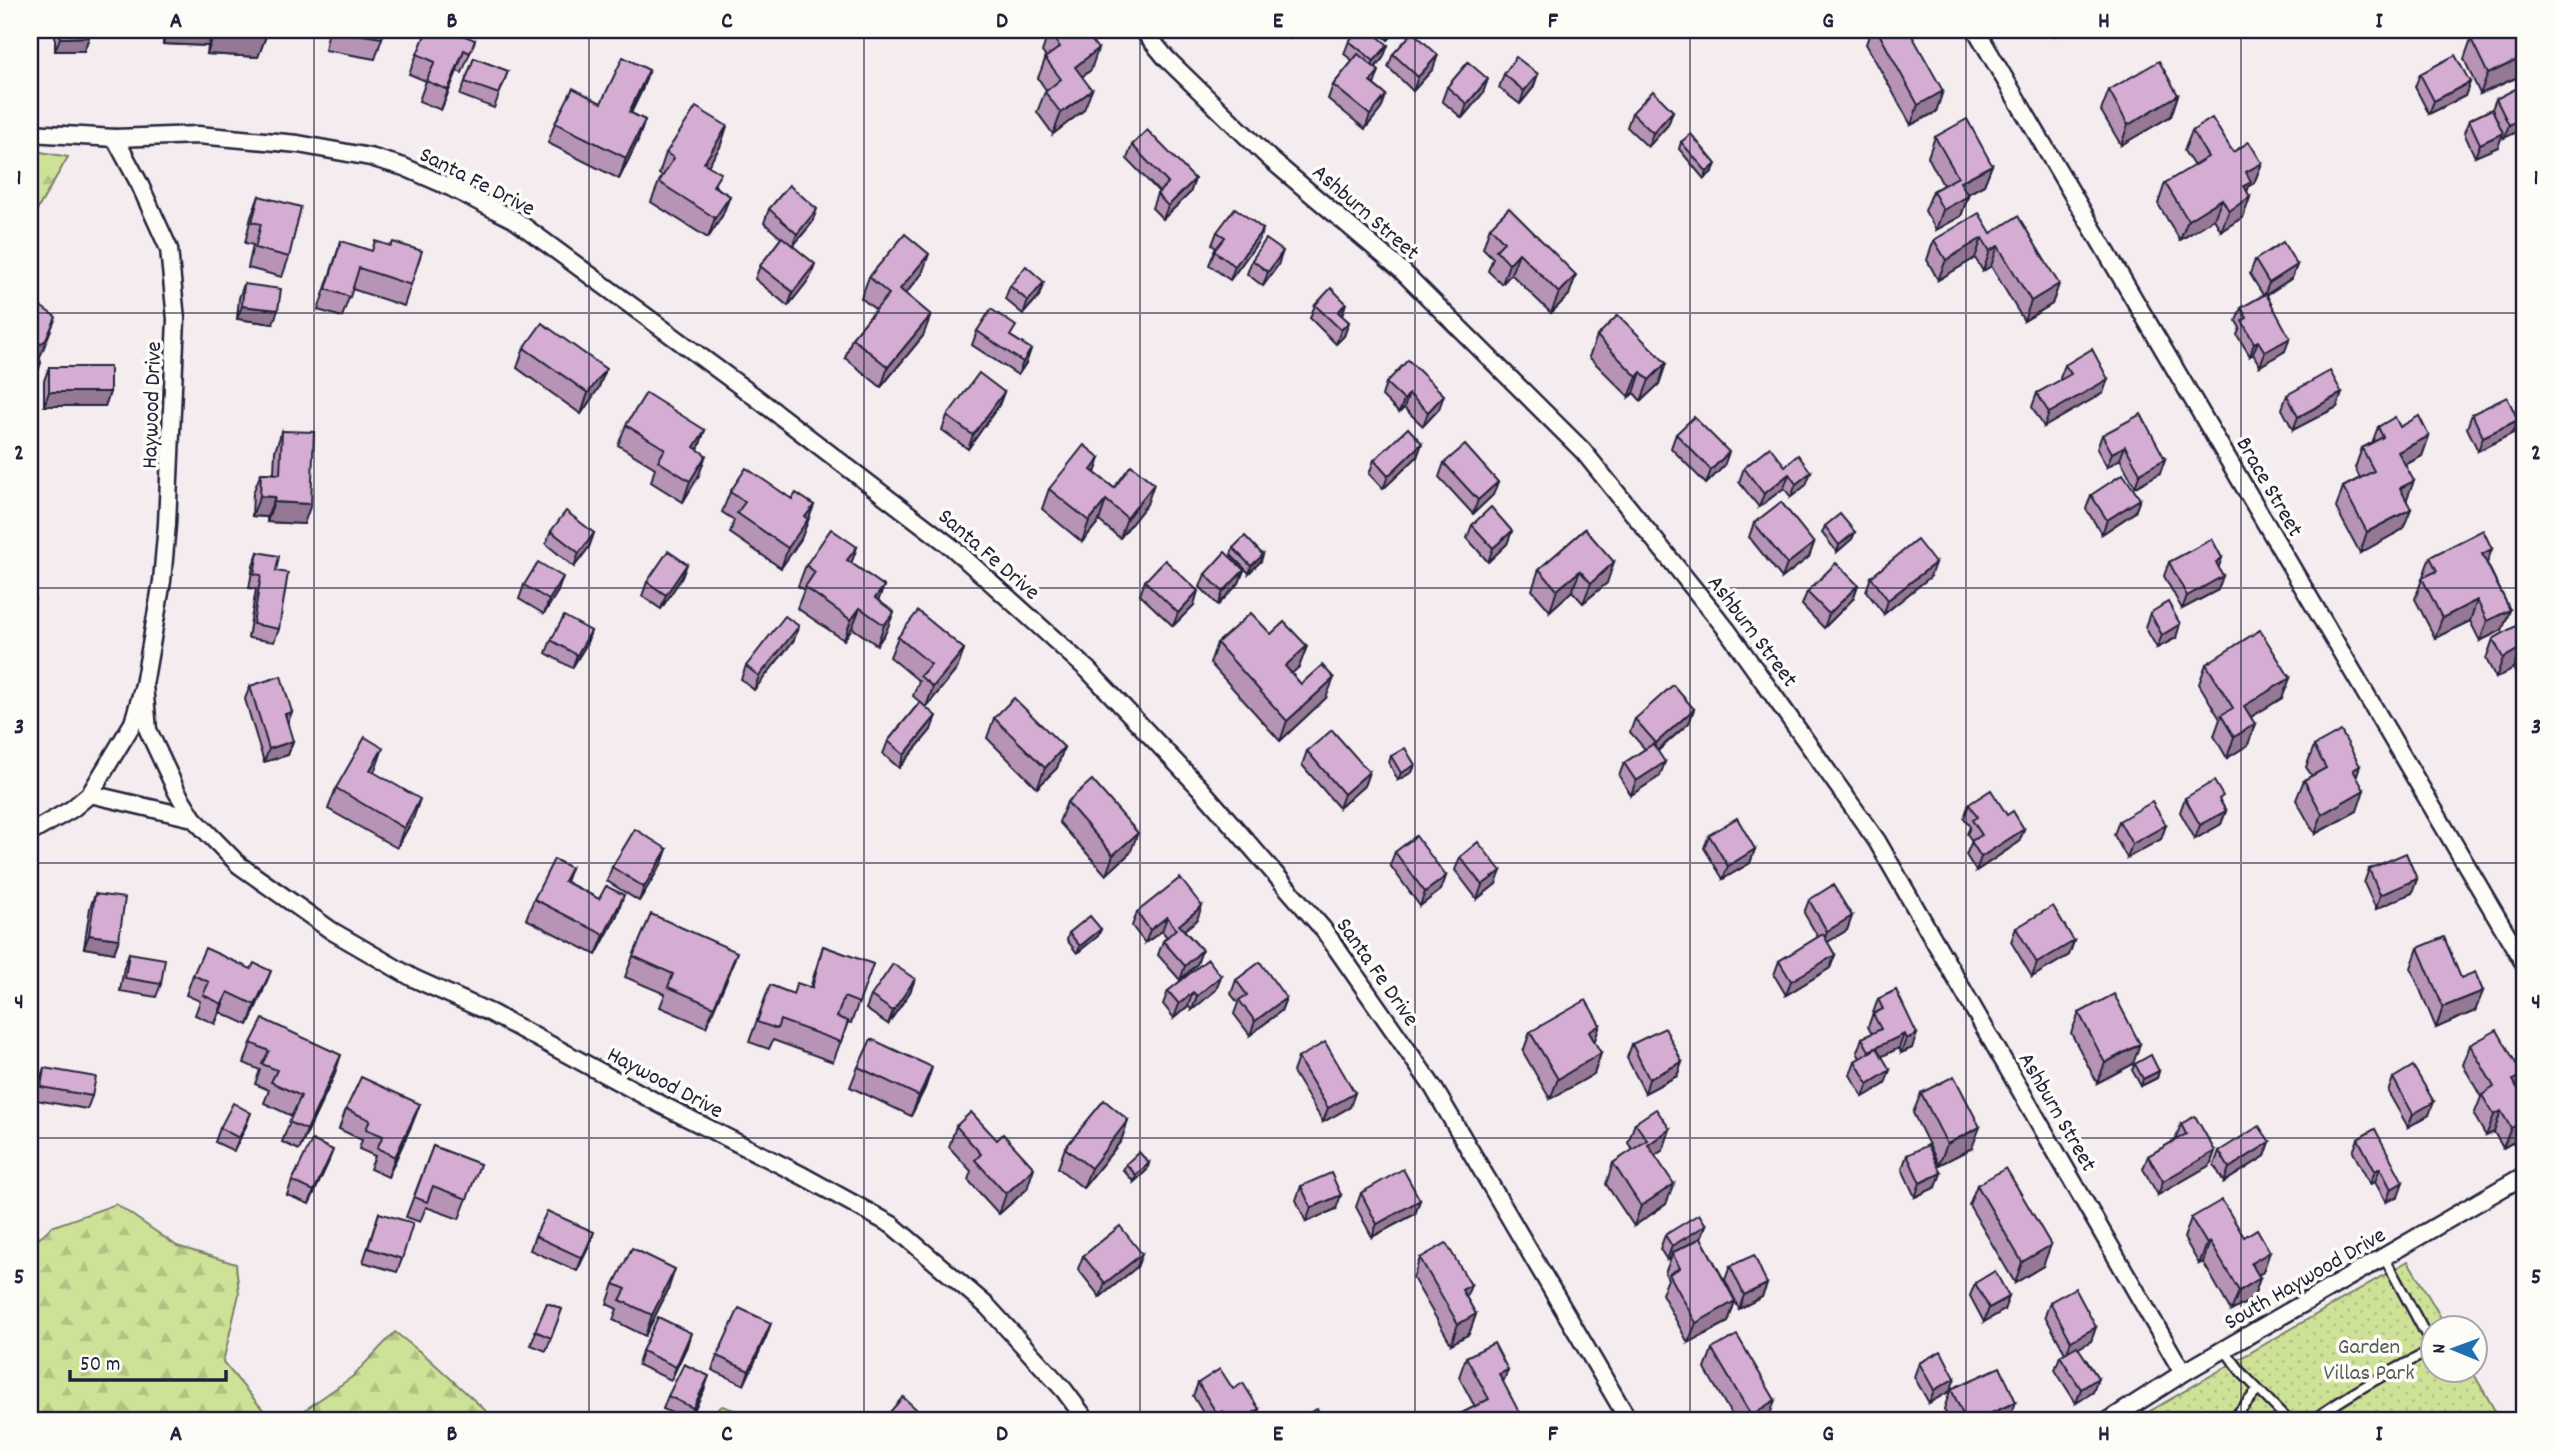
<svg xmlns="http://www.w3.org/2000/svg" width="2555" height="1451" font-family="Dekko,sans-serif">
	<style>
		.forest { fill: url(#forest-firs); stroke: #788269; stroke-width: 2 }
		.park { fill: url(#park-dots); stroke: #788269; stroke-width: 2 }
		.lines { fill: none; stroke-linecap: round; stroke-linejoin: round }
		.stream { stroke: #6090a2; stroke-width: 6 }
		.lane-casing { stroke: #22223b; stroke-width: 13 }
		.street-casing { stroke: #22223b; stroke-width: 21 }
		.lane { stroke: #fdfcf7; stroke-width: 8 }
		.street { stroke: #fdfcf7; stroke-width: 16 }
		.wall { fill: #b794b5; stroke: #22223b; stroke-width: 2 }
		.shaded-wall { fill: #957893; stroke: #22223b; stroke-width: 2 }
		.building { fill: #d5acd2; stroke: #22223b; stroke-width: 2 }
		.grid { fill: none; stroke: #22223b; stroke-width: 2; stroke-opacity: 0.55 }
		.labels { text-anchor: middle; stroke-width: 7; stroke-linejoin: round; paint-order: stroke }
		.street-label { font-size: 23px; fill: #22223b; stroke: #fdfcf7 }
		.park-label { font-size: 23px; fill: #565c57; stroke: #fdfcf7 }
		.neatline { fill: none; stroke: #22223b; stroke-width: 2.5 }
		.grid-label { font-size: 23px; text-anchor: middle; font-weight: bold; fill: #22223b }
	</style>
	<defs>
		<pattern id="forest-firs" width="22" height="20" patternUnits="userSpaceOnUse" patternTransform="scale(1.75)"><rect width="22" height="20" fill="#cee297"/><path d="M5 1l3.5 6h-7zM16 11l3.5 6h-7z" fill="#b1c283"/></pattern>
		<pattern id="park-dots" width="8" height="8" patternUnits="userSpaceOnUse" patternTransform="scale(1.75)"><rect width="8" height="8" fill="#cee297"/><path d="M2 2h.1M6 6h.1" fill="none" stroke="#b1c283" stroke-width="1.8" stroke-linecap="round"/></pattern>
	</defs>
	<rect width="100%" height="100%" fill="#f5ecf0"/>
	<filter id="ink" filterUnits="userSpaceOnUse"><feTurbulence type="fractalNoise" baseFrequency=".0143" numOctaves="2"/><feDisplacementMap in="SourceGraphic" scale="14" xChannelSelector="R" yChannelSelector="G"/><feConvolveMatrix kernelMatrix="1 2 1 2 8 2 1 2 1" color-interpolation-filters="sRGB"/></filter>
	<g filter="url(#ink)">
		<!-- forest -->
		<g class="forest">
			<polygon points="30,150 68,157 34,215 30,218"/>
			<polygon points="116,1204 177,1246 236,1264 239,1294 223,1362 264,1411 299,1414 352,1377 395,1332 428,1358 497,1421 30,1421 30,1247 51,1227"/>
			<polygon points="722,1406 767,1421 703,1421"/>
		</g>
		<!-- park -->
		<polygon class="park" points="2408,1261 2447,1328 2432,1328 2432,1370 2472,1371 2501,1421 2133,1421"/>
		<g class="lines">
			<!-- stream -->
			<polyline class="stream" points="30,175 35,163"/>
			<!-- lane casing -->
			<g class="lane-casing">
				<g id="lane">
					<polyline points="2384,1257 2432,1346"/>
					<polyline points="2224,1349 2242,1373 2289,1421"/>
					<polyline points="2231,1421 2258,1390"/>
					<path d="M2311,1421C2350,1393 2390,1371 2432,1350"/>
				</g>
			</g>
			<!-- street casing -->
			<g class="street-casing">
				<g id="street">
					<polyline points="1143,30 1166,58 1269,158 1400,269 1583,451 1727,630 1877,841 2183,1373"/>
					<polyline points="1976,30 2525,965"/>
					<polyline points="30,133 115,138 198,135 298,144 370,157 404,167 452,188 515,220 754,396 953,548 1088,670 1200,788 1323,929 1433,1087 1629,1421"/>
					<polyline points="144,685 148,730 177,792 193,818 239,865 332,931 413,978 491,1013 658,1103 803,1176 892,1225 987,1306 1064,1390 1087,1421"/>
					<polyline points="90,794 193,818"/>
					<polyline points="30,833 72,809 90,794 133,723 144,685 162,581 167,524 176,319 169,249 139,183 115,138"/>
					<polyline points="2108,1421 2183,1373 2525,1175"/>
				</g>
			</g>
			<!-- lane -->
			<use href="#lane" class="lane"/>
			<!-- street -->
			<use href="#street" class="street"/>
		</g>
		<!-- wall -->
		<g class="wall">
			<polygon points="55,30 89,30 89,37 84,51 55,51"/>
			<polygon points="163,30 266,30 266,36 258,57 207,54 208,46 163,44"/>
			<polygon points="329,30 384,30 382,38 375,59 325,50"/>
			<polygon points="1282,30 1298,30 1290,38"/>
			<polygon points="1377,30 1397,30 1388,40"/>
			<polygon points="1871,30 1909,30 1936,112 1911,125 1866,44"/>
			<polygon points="2483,30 2525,30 2525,44 2522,45 2520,76 2480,94 2464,59 2471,39 2482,34"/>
			<polygon points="1049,31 1091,70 1082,76 1084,110 1053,134 1037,112 1045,92 1046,90 1038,78 1046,57 1042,52"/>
			<polygon points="475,40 462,73 457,71 441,110 419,101 426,81 409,74 417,54"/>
			<polygon points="1349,41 1388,45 1383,58 1375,68 1374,85 1386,95 1381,109 1365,129 1328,99 1333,85 1353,61 1344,54"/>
			<polygon points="1393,54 1433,69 1413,91 1388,67"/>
			<polygon points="474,58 508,71 494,108 460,95"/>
			<polygon points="1504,74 1538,74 1533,88 1520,104 1499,88"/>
			<polygon points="2420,74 2470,82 2465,96 2429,114 2415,87"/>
			<polygon points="1447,87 1483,93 1462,118 1442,101"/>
			<polygon points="642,90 631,113 645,120 638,140 619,179 548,143 555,123 601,103"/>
			<polygon points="2109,90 2178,95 2171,116 2121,145 2101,111"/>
			<polygon points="2496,99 2525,128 2504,138 2502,135 2498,147 2475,157 2464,133 2469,120 2492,109"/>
			<polygon points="1673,111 1668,125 1648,147 1627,127 1632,113"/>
			<polygon points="727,126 720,147 708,165 716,187 730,196 722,216 708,238 651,202 659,182 662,176 659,174 666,153"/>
			<polygon points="2192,131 2233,152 2262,163 2254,183 2249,186 2247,192 2250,197 2243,217 2221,231 2214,219 2180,240 2158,204 2165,183 2194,166 2184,151"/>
			<polygon points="1935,137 1992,165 1984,185 1967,194 1968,196 1961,216 1936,230 1925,211 1933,191 1943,185 1928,157"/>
			<polygon points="1681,142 1713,171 1704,179 1679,149"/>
			<polygon points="1132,145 1195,179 1190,193 1163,219 1152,208 1157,194 1159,192 1127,159"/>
			<polygon points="259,196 289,257 282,277 248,268 253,245 245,243 251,217"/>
			<polygon points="769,209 812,223 793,246 810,278 788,306 755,279 760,266 781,238 764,223"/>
			<polygon points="1490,227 1569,295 1551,313 1511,274 1502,284 1488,271 1493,258 1483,248"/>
			<polygon points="1263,229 1258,242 1230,280 1209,265 1216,248 1212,245 1217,232"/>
			<polygon points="1991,233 2059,284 2052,304 2024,321 1991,266 1983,271 1975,258 1938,280 1927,260 1934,240"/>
			<polygon points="341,241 411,285 404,306 352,289 342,317 318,310"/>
			<polygon points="1252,260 1278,265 1263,286 1247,274"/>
			<polygon points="2255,260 2297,265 2292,278 2267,295 2285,351 2260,366 2253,354 2250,356 2237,335 2240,328 2236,321 2241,308 2263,295 2250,274"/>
			<polygon points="922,274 905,294 923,336 881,387 845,358 852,338 876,310 861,298 869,277"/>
			<polygon points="1044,282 1039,296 1023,314 1005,299 1010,286"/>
			<polygon points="244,284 273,324 237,319 239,298"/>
			<polygon points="1346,303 1342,316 1349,322 1344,336 1336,344 1310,318 1315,305"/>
			<polygon points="977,331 1012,337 1031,349 1026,363 1018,375 972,345"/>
			<polygon points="1597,336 1666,363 1659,384 1641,401 1634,393 1629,397 1589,357"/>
			<polygon points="524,348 606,369 598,389 581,414 517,368"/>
			<polygon points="2065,365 2103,393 2044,427 2032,407 2037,393 2061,380 2060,378"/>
			<polygon points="49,367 110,392 105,406 44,406 44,381"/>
			<polygon points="1386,383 1439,409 1423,426 1404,408 1399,413 1382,396"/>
			<polygon points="1004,392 999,405 968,449 942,430 947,416"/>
			<polygon points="2342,393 2337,407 2293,430 2282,409 2287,395"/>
			<polygon points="2472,414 2513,433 2478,451 2467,428"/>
			<polygon points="626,425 705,430 698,449 699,475 683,502 651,482 655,468 618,445"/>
			<polygon points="2378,427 2400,427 2429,436 2422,456 2405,465 2407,501 2403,529 2360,553 2336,508 2343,487 2360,478 2355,468 2362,448 2372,443"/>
			<polygon points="282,431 304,524 267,522 267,517 252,516 253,493 261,473 274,473 275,451"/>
			<polygon points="1676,434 1724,466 1706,484 1671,448"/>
			<polygon points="2102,435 2165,459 2160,473 2135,487 2120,459 2107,467 2097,449"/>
			<polygon points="1422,443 1417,457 1383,489 1369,474 1374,460"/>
			<polygon points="1100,458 1095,473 1114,488 1147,504 1120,538 1099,521 1082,542 1042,509 1049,489"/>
			<polygon points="1444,463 1493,495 1473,514 1439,477"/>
			<polygon points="1785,466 1806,485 1791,497 1784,488 1759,507 1739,482 1744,468"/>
			<polygon points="730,492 792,499 814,505 801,539 781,568 730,533 734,520 722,512"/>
			<polygon points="2091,495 2140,499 2135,512 2102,534 2086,509"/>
			<polygon points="1754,523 1814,543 1809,557 1782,578 1749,537"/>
			<polygon points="1472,525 1512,531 1507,544 1488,562 1467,538"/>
			<polygon points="1825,526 1855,532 1852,539 1837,552 1822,533"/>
			<polygon points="1585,529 1607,583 1583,603 1572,591 1550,611 1532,590 1539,569"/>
			<polygon points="551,531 594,533 589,547 574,567 546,544"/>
			<polygon points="857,547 851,563 884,586 878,601 886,632 877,645 852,628 844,640 797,608 804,590 798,586 806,565"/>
			<polygon points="1233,548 1261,561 1249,573 1231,555"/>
			<polygon points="258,552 276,571 279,629 274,642 248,638 256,589 249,588 253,566"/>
			<polygon points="2430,557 2487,563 2510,610 2502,630 2480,641 2470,621 2435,638 2415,599"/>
			<polygon points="2169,562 2219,567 2218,590 2182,609 2164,576"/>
			<polygon points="687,564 682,577 661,609 642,596 647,582"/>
			<polygon points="1244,570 1239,583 1218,605 1200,587 1205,574"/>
			<polygon points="1871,577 1930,577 1884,614 1866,591"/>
			<polygon points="1145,581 1194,605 1173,626 1140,595"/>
			<polygon points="524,585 558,591 544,614 519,599"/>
			<polygon points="1858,585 1853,599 1824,628 1802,605 1807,592"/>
			<polygon points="2150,613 2176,638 2157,648 2145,627"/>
			<polygon points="2525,621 2525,691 2513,668 2496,678 2486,659 2493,639"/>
			<polygon points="591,631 586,645 572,668 546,653 551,640"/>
			<polygon points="1271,634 1307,646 1299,667 1291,674 1301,684 1326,698 1280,741 1210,663 1217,643"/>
			<polygon points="898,637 964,649 957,669 926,707 931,730 899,768 883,754 888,741 920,702 913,696 919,681 890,657"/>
			<polygon points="794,640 754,690 741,679 746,666"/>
			<polygon points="2206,664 2290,678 2282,698 2251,717 2248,745 2227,758 2214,736 2220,719 2199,684"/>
			<polygon points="250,686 293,741 288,755 264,762 245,699"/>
			<polygon points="1694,709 1689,723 1658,751 1660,776 1631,795 1619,776 1624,763 1645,749 1630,732 1635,719"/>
			<polygon points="994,718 1064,747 1057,768 1037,788 987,738"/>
			<polygon points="2314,746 2356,776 2357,811 2315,834 2296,800 2304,780 2312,776 2306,767"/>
			<polygon points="1307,751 1369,772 1364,786 1339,808 1302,765"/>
			<polygon points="1391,756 1415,765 1412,772 1398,780 1389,763"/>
			<polygon points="376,768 373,772 413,819 397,848 328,809 336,788"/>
			<polygon points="2185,798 2221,802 2226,811 2221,824 2195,839 2180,812"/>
			<polygon points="1067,802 1130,853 1106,875 1059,822"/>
			<polygon points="1969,804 2007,815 2024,829 2019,842 1976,871 1966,855 1972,841 1967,834 1970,827 1964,818"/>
			<polygon points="2119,821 2166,825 2161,839 2127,858 2114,835"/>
			<polygon points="1709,835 1755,849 1750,863 1723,879 1704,848"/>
			<polygon points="667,849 662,863 639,901 607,881 612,867"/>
			<polygon points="1395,852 1446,876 1441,890 1420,906 1390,865"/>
			<polygon points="1460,857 1496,884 1477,899 1455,870"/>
			<polygon points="571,868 566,882 599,899 617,915 596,955 526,919 534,899"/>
			<polygon points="2369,869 2417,879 2412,893 2376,909 2364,883"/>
			<polygon points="95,894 119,939 114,953 84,948 90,908"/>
			<polygon points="1809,900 1852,916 1847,930 1827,942 1835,955 1830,968 1786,995 1774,975 1779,961 1818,937 1804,913"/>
			<polygon points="1137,912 1197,920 1184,930 1202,950 1197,964 1180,980 1158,955 1163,941 1167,937 1162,931 1145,943 1132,926"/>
			<polygon points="2016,928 2074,941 2069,955 2032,977 2011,942"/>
			<polygon points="1101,929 1098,936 1077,953 1067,940 1069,933"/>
			<polygon points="823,946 873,964 851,1023 848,1022 833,1062 773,1040 769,1049 749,1042 770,985 793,994 810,988"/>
			<polygon points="2418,948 2461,978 2483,991 2475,1011 2436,1028 2411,968"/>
			<polygon points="129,953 161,984 156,997 120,991 124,967"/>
			<polygon points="633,956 730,972 706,1027 660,1007 665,994 625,977"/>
			<polygon points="193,975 263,991 248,1025 220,1012 215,1024 195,1015 200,1001 186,995"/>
			<polygon points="1221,976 1216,990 1192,1010 1188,1006 1174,1018 1163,1004 1168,991"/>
			<polygon points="915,979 910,992 888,1024 866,1009 871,996"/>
			<polygon points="1236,980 1286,998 1281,1011 1250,1035 1234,1014 1238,1003 1231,994"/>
			<polygon points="1896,990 1912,1048 1901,1053 1899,1048 1882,1056 1885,1084 1863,1097 1850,1075 1855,1061 1860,1058 1857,1052 1862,1038 1872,1034 1868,1027 1878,999"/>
			<polygon points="2079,1013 2133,1064 2097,1083 2071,1033"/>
			<polygon points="1600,1025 1594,1042 1601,1053 1594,1074 1550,1099 1523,1052 1530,1032"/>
			<polygon points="251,1043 334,1076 299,1150 282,1142 292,1116 264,1103 269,1090 255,1084 260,1070 244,1063"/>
			<polygon points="1632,1044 1682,1062 1677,1076 1645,1093 1627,1058"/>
			<polygon points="2470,1045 2517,1088 2525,1102 2525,1135 2503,1148 2494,1132 2486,1136 2474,1115 2481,1097 2463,1065"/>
			<polygon points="1298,1058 1350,1107 1323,1122 1293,1072"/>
			<polygon points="2135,1064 2159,1071 2157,1078 2141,1086 2132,1070"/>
			<polygon points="858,1067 932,1067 925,1088 911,1116 850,1087"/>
			<polygon points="44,1068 92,1096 87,1109 36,1100 39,1081"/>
			<polygon points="2393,1078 2429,1115 2408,1127 2388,1092"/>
			<polygon points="1921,1093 1972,1148 1939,1165 1913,1113"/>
			<polygon points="420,1104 412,1124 388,1177 370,1169 375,1156 359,1149 362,1140 339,1129 346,1109"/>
			<polygon points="1128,1120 1121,1141 1083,1188 1058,1168 1065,1148"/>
			<polygon points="1635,1123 1670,1129 1663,1150 1655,1155 1666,1204 1634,1226 1606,1184 1613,1163 1633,1150 1628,1143"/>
			<polygon points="2181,1124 2215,1151 2210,1165 2158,1195 2143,1169 2148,1156 2177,1139 2176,1138"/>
			<polygon points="246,1126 234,1151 215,1142 220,1128"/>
			<polygon points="956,1126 1027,1189 999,1214 968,1180 971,1171 949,1147"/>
			<polygon points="2375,1129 2398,1196 2386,1202 2375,1182 2370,1184 2353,1152 2358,1139"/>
			<polygon points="2270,1142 2265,1156 2224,1182 2214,1165 2219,1151"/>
			<polygon points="433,1146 480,1164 459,1219 426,1207 420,1222 406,1217"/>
			<polygon points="1907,1155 1941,1173 1936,1187 1915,1197 1902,1169"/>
			<polygon points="328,1163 309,1204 287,1195 292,1181"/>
			<polygon points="1149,1163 1147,1170 1134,1182 1123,1170 1126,1164"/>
			<polygon points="1977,1185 2043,1266 2015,1283 1969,1205"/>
			<polygon points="1301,1186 1336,1209 1306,1222 1296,1200"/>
			<polygon points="1361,1193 1420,1200 1415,1214 1372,1237 1356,1207"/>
			<polygon points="379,1213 402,1259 397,1272 363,1262"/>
			<polygon points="2191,1218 2263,1272 2258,1275 2260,1278 2253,1299 2231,1311 2203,1262 2199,1264 2184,1238"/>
			<polygon points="1706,1225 1701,1238 1735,1300 1725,1280 1730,1266 1767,1284 1762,1297 1739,1309 1735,1301 1728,1322 1688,1343 1662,1294 1668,1279 1665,1273 1671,1258 1667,1260 1660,1249 1665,1235"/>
			<polygon points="535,1236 589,1246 577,1271 530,1250"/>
			<polygon points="1142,1254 1137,1267 1100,1297 1078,1269 1083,1256"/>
			<polygon points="1420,1258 1471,1285 1466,1297 1476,1314 1469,1334 1451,1344 1413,1278"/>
			<polygon points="1975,1283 2004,1310 1984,1322 1970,1296"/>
			<polygon points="614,1284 668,1290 645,1336 613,1320 617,1309 607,1304"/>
			<polygon points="2050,1302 2096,1327 2091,1341 2078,1348 2098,1378 2093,1392 2076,1403 2055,1370 2060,1356 2065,1353 2045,1316"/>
			<polygon points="547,1303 562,1309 546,1351 531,1345"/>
			<polygon points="771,1323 766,1337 744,1385 712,1370 717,1356"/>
			<polygon points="687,1346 671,1380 638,1365 642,1351"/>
			<polygon points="1712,1349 1768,1421 1735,1421 1705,1369"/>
			<polygon points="1466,1357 1503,1383 1515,1421 1457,1421 1460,1414 1475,1407 1459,1377"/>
			<polygon points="1919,1363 1955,1378 1951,1388 2009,1421 1949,1421 1944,1409 1950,1391 1929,1403 1914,1377"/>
			<polygon points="1198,1383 1233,1389 1259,1409 1255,1421 1208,1421 1193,1396"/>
			<polygon points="704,1390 689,1421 663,1409 668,1396"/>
		</g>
		<!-- shaded-wall -->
		<g class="shaded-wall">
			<polygon points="168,30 214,30 208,46 163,44"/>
			<polygon points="1293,30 1298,30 1290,38"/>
			<polygon points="1391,30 1397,30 1388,40"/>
			<polygon points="2059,30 2065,30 2057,35"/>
			<polygon points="2519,30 2525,30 2525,44 2508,52 2516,31"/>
			<polygon points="214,34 266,36 258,57 207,54"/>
			<polygon points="89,37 84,51 55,51 60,38"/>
			<polygon points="1388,45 1383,58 1369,75 1374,61"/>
			<polygon points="1098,49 1091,70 1068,87 1075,67"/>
			<polygon points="464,50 457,71 441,110 448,90"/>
			<polygon points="1438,55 1433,69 1413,91 1418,77"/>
			<polygon points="2525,56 2525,60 2520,76 2480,94 2488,74"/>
			<polygon points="649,70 642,90 621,133 629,112"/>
			<polygon points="1379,71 1374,85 1370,82"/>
			<polygon points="1538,74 1533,88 1520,104 1524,91"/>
			<polygon points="1488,79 1483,93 1462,118 1467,104"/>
			<polygon points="2470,82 2465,96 2429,114 2434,101"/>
			<polygon points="1092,90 1084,110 1053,134 1061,113"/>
			<polygon points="1943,91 1936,112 1911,125 1918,105"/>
			<polygon points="1386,95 1381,109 1365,129 1370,115"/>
			<polygon points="2178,95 2171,116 2121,145 2128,125"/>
			<polygon points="1673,111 1668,125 1648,147 1653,133"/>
			<polygon points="2525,116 2525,128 2504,138 2509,125"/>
			<polygon points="645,120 638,140 619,179 626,158"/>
			<polygon points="727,126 720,147 697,183 704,163"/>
			<polygon points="2503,133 2498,147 2475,157 2480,144"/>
			<polygon points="2262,163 2254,183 2249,186 2244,201 2250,197 2243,217 2221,231 2229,211 2246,172"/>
			<polygon points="1716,164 1713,171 1704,179 1707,172"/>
			<polygon points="1992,165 1984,185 1953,202 1960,182"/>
			<polygon points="1195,179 1190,193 1163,219 1168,206"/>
			<polygon points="730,196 722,216 708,238 715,218"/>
			<polygon points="1968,196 1961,216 1936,230 1943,210"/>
			<polygon points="2222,199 2214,219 2180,240 2188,220"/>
			<polygon points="817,209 812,223 792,247 797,234"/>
			<polygon points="1263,229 1258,242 1230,280 1235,266"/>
			<polygon points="1982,238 1975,258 1938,280 1946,260"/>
			<polygon points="1998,246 1991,266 1983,271 1990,251"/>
			<polygon points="1283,251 1278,265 1263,286 1268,272"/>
			<polygon points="1519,253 1511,274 1502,284 1509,264"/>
			<polygon points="929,254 922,274 892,310 900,289"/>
			<polygon points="815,264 810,278 788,306 793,292"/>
			<polygon points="2297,265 2292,278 2264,296 2269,283"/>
			<polygon points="1576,275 1569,295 1551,313 1559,293"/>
			<polygon points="1044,282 1039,296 1023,314 1028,301"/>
			<polygon points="2059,284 2052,304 2024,321 2031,301"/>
			<polygon points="1346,303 1341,317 1338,312"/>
			<polygon points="242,306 278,310 273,324 237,319"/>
			<polygon points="931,315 923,336 881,387 888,367"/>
			<polygon points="56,317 39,360 41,363 34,384 30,384 30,365 37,346"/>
			<polygon points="1349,322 1344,336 1336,344 1341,330"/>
			<polygon points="2290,338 2285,351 2260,366 2265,352"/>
			<polygon points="2258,341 2253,354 2250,356 2254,343"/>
			<polygon points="1031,349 1026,363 1018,375 1023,362"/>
			<polygon points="1666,363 1659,384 1641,401 1649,380"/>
			<polygon points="606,369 598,389 581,414 588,393"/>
			<polygon points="1641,372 1634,393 1629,397 1637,377"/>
			<polygon points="2108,379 2103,393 2044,427 2049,413"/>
			<polygon points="49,392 110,392 105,406 44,406"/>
			<polygon points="1004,392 999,405 968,449 973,435"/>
			<polygon points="2342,393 2337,407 2293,430 2298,417"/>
			<polygon points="1409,394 1404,408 1399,413 1404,400"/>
			<polygon points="1444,395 1439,409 1423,426 1428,412"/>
			<polygon points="2518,420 2513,433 2478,451 2483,437"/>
			<polygon points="705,430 698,450 694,447"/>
			<polygon points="2429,436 2422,456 2391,472 2398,452"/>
			<polygon points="1422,443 1417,457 1383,489 1388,476"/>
			<polygon points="2125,446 2120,459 2107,467 2112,453"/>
			<polygon points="1729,452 1724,466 1706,484 1711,470"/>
			<polygon points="706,455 699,475 683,502 690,481"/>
			<polygon points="1100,458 1093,478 1091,470"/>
			<polygon points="2165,459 2160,473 2135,487 2140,473"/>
			<polygon points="1811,472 1806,485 1791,497 1796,484"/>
			<polygon points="1789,474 1784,488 1759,507 1764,494"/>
			<polygon points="2414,481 2406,501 2400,488"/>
			<polygon points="1498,482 1493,495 1473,514 1478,500"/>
			<polygon points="1154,484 1147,504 1120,538 1127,518"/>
			<polygon points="260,496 275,497 267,517 252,516"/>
			<polygon points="2140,499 2135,512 2102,534 2107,520"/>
			<polygon points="1106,500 1099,521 1082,542 1089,521"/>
			<polygon points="274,502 311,504 304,524 267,522"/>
			<polygon points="814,505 801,539 781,568 788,548 805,517"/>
			<polygon points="2411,509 2403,529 2360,553 2367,532"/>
			<polygon points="1512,531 1507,544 1488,562 1493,548"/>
			<polygon points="1855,532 1852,539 1837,552 1839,545"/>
			<polygon points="594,533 589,547 574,567 579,553"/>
			<polygon points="1814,543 1809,557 1782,578 1787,564"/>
			<polygon points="857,547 850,567 847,560"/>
			<polygon points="2492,549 2485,569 2482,554"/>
			<polygon points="1263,555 1261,561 1249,573 1251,566"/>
			<polygon points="2222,558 2217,572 2216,562"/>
			<polygon points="1614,562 1607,583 1583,603 1591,583"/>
			<polygon points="1935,563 1930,577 1884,614 1888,600"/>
			<polygon points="687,564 682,577 661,609 666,595"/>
			<polygon points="1244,570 1239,583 1218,605 1223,592"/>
			<polygon points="1580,571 1572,591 1550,611 1557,590"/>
			<polygon points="2223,576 2218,590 2182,609 2187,596"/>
			<polygon points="563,577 558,591 544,614 549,600"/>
			<polygon points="1858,585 1853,599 1824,628 1829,614"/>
			<polygon points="884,586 876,606 875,598"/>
			<polygon points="1198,591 1194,605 1173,626 1178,613"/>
			<polygon points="2477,600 2470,621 2435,638 2442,618"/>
			<polygon points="860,608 852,628 844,640 851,620"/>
			<polygon points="2510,610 2502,630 2480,641 2487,621"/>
			<polygon points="894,612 886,632 877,645 884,625"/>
			<polygon points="2180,624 2176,638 2157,648 2162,635"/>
			<polygon points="799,626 794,640 754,690 759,676"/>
			<polygon points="591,631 586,645 572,668 577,655"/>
			<polygon points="1307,646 1299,667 1277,687 1285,666"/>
			<polygon points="2521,648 2513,668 2496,678 2503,658"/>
			<polygon points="964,649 957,669 926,707 933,687"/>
			<polygon points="1334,678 1326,698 1280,741 1287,721"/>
			<polygon points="2290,678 2282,698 2236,726 2244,706"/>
			<polygon points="1694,709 1689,723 1651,756 1656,743"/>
			<polygon points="292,712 287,725 285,714"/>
			<polygon points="936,716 931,730 899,768 904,755"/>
			<polygon points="2255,724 2248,745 2227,758 2234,737"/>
			<polygon points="293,741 288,755 264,762 269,749"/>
			<polygon points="1064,747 1057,768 1037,788 1045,768"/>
			<polygon points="383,748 376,768 363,790 370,770"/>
			<polygon points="1665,762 1660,776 1631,795 1636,781"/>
			<polygon points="1415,765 1412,772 1398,780 1401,773"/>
			<polygon points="2360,766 2353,786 2353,770"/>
			<polygon points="1369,772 1364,786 1339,808 1344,794"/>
			<polygon points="2364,790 2357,811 2315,834 2322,814"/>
			<polygon points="420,799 413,819 397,848 404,828"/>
			<polygon points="2226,811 2221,824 2195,839 2200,825"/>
			<polygon points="2166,825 2161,839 2127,858 2132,844"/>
			<polygon points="2024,829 2019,842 1976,871 1981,857"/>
			<polygon points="1138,833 1130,853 1106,875 1113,855"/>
			<polygon points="667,849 662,863 639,901 644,887"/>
			<polygon points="1755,849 1750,863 1723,879 1728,866"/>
			<polygon points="1501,871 1496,884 1477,899 1482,885"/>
			<polygon points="1446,876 1441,890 1420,906 1425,892"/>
			<polygon points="2417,879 2412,893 2376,909 2380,895"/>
			<polygon points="624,895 617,915 596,955 604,935"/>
			<polygon points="1202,906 1197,920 1174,938 1179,925"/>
			<polygon points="1852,916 1847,930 1823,945 1827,931"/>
			<polygon points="1167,917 1162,931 1145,943 1150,930"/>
			<polygon points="1101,929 1098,936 1077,953 1080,946"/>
			<polygon points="89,935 119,939 114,953 84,948"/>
			<polygon points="2074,941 2069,955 2032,977 2037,963"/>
			<polygon points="1202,950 1197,964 1180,980 1185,966"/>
			<polygon points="737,952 730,972 706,1027 714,1007"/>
			<polygon points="1835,955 1830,968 1786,995 1791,981"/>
			<polygon points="271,971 263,991 248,1025 255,1005"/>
			<polygon points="1221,976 1216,990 1192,1010 1197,996"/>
			<polygon points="915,979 910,992 888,1024 893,1011"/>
			<polygon points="2483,991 2475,1011 2436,1028 2443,1007"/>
			<polygon points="228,992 220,1012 215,1024 222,1004"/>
			<polygon points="1193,992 1188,1006 1174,1018 1179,1004"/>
			<polygon points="1286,998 1281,1011 1250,1035 1255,1021"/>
			<polygon points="1600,1025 1593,1046 1589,1032"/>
			<polygon points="1904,1034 1899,1048 1864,1065 1869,1051"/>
			<polygon points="1917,1034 1912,1048 1901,1053 1906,1039"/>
			<polygon points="2140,1044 2133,1064 2097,1083 2105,1063"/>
			<polygon points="1601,1053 1594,1074 1550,1099 1558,1079"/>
			<polygon points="341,1055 334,1076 299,1150 307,1130"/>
			<polygon points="1682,1062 1677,1076 1645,1093 1649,1079"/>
			<polygon points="932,1067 925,1088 911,1116 919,1096"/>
			<polygon points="1890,1070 1885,1084 1863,1097 1868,1084"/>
			<polygon points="2159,1071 2157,1078 2141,1086 2143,1079"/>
			<polygon points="2522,1074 2515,1095 2513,1080"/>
			<polygon points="1355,1093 1350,1107 1323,1122 1328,1108"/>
			<polygon points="2434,1102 2429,1115 2408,1127 2413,1114"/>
			<polygon points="420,1104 412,1124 388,1177 395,1157"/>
			<polygon points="2501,1111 2494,1132 2486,1136 2494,1115"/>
			<polygon points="251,1113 246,1126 234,1151 239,1138"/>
			<polygon points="1128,1120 1121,1141 1083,1188 1091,1168"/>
			<polygon points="2525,1120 2525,1136 2503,1148 2511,1128"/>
			<polygon points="1980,1127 1972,1148 1939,1165 1947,1144"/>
			<polygon points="1670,1129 1663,1150 1640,1165 1648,1145"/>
			<polygon points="2270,1142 2265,1156 2224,1182 2229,1168"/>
			<polygon points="333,1150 328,1163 309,1204 314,1191"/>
			<polygon points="2215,1151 2210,1165 2158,1195 2163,1181"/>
			<polygon points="1149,1163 1147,1170 1134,1182 1136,1175"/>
			<polygon points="1034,1168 1027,1189 999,1214 1006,1194"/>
			<polygon points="2380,1168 2375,1182 2370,1184 2375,1171"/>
			<polygon points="1941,1173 1936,1187 1915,1197 1920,1183"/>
			<polygon points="2403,1182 2398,1196 2386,1202 2391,1189"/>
			<polygon points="1674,1184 1666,1204 1634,1226 1641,1206"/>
			<polygon points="1341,1195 1336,1209 1306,1222 1311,1208"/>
			<polygon points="1420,1200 1415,1214 1372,1237 1377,1224"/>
			<polygon points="1706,1225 1701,1238 1672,1253 1671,1258 1667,1260 1672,1246"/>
			<polygon points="594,1232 589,1246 577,1271 582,1258"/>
			<polygon points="2210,1242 2203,1262 2199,1264 2207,1244"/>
			<polygon points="2051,1245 2043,1266 2015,1283 2022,1262"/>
			<polygon points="2270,1252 2263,1272 2244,1283 2251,1263"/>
			<polygon points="1142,1254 1137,1267 1100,1297 1105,1283"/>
			<polygon points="675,1269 668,1290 645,1336 652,1315"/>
			<polygon points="2260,1278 2253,1299 2231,1311 2239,1291"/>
			<polygon points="1767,1284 1762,1297 1739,1309 1744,1295"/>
			<polygon points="1471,1285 1463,1305 1462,1290"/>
			<polygon points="2009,1297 2004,1310 1984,1322 1989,1308"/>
			<polygon points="1735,1301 1728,1322 1688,1343 1696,1323"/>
			<polygon points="1476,1314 1469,1334 1451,1344 1458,1324"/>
			<polygon points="771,1323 766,1337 744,1385 749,1371"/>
			<polygon points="2096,1327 2091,1341 2066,1355 2071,1341"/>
			<polygon points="691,1333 687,1346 671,1380 676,1367"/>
			<polygon points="1508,1370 1500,1390 1499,1374"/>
			<polygon points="709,1376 704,1390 688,1421 693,1408"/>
			<polygon points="1955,1378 1950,1391 1929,1403 1934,1390"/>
			<polygon points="2098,1378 2093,1392 2076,1403 2081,1389"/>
			<polygon points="1775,1400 1768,1421 1748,1421 1751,1415"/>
			<polygon points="2016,1402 2009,1421 1973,1421"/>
			<polygon points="1259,1409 1255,1421 1240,1421"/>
			<polygon points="1223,1411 1219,1421 1214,1421 1217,1414"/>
			<polygon points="1519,1412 1515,1421 1502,1421"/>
		</g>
		<!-- building -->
		<g class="building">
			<polygon points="60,30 89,30 89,37 60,38"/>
			<polygon points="215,30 266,30 266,36 214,34"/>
			<polygon points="333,30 384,30 382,38"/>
			<polygon points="427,30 450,30 475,40 470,53 464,50 448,90 426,81 435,62 417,54"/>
			<polygon points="1051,30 1084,30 1098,49 1075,67 1092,90 1061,113 1045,92 1061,79 1045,58 1060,47 1049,31"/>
			<polygon points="1358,30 1370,30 1388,45 1374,61 1349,41"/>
			<polygon points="1877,30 1909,30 1943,91 1918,105"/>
			<polygon points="2490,30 2519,30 2516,31 2525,52 2525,56 2488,74 2471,39"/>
			<polygon points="1413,32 1438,55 1418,77 1393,54"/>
			<polygon points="1358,54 1379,71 1370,82 1386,95 1370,115 1333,85"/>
			<polygon points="2455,55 2470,82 2434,101 2420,74"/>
			<polygon points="623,57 649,70 629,112 645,120 626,158 555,123 573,88 601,103"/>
			<polygon points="1516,57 1538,74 1524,91 1504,74"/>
			<polygon points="474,58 508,71 499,94 465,82"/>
			<polygon points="2159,61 2178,95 2128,125 2109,90"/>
			<polygon points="1468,62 1488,79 1467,104 1447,87"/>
			<polygon points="2517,88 2525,104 2525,116 2509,125 2496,99"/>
			<polygon points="1653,91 1673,111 1653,133 1632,113"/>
			<polygon points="696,107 727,126 704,163 721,173 713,186 730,196 715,218 659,182 674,158 666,153"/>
			<polygon points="2492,109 2503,133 2480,144 2469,120"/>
			<polygon points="2212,118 2233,152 2249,142 2262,163 2246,172 2251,182 2244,186 2250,197 2229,211 2222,199 2188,220 2165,183 2208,157 2192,131"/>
			<polygon points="1967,119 1992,165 1960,182 1968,196 1943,210 1933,191 1958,177 1935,137"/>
			<polygon points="1147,130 1195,179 1168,206 1157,194 1168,183 1132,145"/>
			<polygon points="1691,134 1716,164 1707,172 1681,142"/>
			<polygon points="789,185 817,209 797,234 769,209"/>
			<polygon points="259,196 301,207 289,257 255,248 261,224 252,222"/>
			<polygon points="1235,208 1263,229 1235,266 1214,251 1225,237 1217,232"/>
			<polygon points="1509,208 1576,275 1559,293 1519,253 1509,264 1496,250 1504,242 1490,227"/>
			<polygon points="1979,213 1991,233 2018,216 2059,284 2031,301 1998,246 1990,251 1982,238 1946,260 1934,240"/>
			<polygon points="905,234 929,254 900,289 931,315 888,367 852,338 889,294 869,277"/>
			<polygon points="782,237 815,264 793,292 760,266"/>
			<polygon points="1266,239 1283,251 1268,272 1252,260"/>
			<polygon points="341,241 372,251 375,241 391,246 393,242 422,251 411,285 359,268 350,297 326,289"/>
			<polygon points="2283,242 2297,265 2269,283 2255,260"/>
			<polygon points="1026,266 1044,282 1028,301 1010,286"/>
			<polygon points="244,284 281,289 278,310 242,306"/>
			<polygon points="1331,288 1346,303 1338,312 1349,322 1341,330 1315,305"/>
			<polygon points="2266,294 2290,338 2265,352 2258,341 2254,343 2242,321 2247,318 2241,308"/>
			<polygon points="30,299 56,317 46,340 37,346 41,363 30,365"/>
			<polygon points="991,309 1016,326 1010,336 1031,349 1023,362 977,331"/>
			<polygon points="1618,315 1666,363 1649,380 1641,372 1637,377 1597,336"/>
			<polygon points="542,323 606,369 588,393 524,348"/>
			<polygon points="2092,349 2108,379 2049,413 2037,393 2071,374 2065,365"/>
			<polygon points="1408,360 1444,395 1428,412 1409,394 1404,400 1386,383"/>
			<rect x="49" y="367" width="61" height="25"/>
			<polygon points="2330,371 2342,393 2298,417 2287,395"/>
			<polygon points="979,373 1004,392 973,435 947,416"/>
			<polygon points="646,393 705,430 694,447 706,455 690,481 658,461 665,449 626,425"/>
			<polygon points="2507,397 2518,420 2483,437 2472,414"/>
			<polygon points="2141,414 2165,459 2140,473 2125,446 2112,453 2102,435"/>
			<polygon points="2419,416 2429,436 2398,452 2414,481 2400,488 2411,509 2367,532 2343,487 2374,471 2362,448 2383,437 2378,427 2395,417 2400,427"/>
			<polygon points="1694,417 1729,452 1711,470 1676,434"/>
			<polygon points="1408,428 1422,443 1388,476 1374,460"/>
			<polygon points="282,431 314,432 311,504 274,502 275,497 260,496 261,473 280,474"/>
			<polygon points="1084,445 1100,458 1091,470 1114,488 1131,465 1154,484 1127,518 1106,500 1089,521 1049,489"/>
			<polygon points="1465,445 1498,482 1478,500 1444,463"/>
			<polygon points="1770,447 1785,466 1798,455 1811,472 1796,484 1789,474 1764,494 1744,468"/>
			<polygon points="746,468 792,499 796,493 814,505 805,517 808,519 788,548 737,513 745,502 730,492"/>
			<polygon points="2123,474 2140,499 2107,520 2091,495"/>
			<polygon points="30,480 35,480 32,526 30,526"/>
			<polygon points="1781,502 1814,543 1787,564 1754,523"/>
			<polygon points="1491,507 1512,531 1493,548 1472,525"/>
			<polygon points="566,511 594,533 579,553 551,531"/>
			<polygon points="1840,514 1855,532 1839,545 1825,526"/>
			<polygon points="831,529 857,547 847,560 884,586 875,598 894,612 884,625 860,608 851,620 805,587 815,572 806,565"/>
			<polygon points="1585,529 1614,562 1591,583 1580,571 1557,590 1539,569"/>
			<polygon points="2483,530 2492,549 2482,554 2510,610 2487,621 2477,600 2442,618 2422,578 2437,571 2430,557"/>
			<polygon points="1245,536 1263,555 1251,566 1233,548"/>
			<polygon points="2212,539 2222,558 2216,562 2223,576 2187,596 2169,562"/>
			<polygon points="1917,540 1935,563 1888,600 1871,577"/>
			<polygon points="668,551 687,564 666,595 647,582"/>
			<polygon points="258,552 279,556 276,571 288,573 279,629 253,624 261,575 254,574"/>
			<polygon points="1225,552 1244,570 1223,592 1205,574"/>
			<polygon points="1165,560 1198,591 1178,613 1145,581"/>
			<polygon points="538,562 563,577 549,600 524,585"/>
			<polygon points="1836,563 1858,585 1829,614 1807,592"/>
			<polygon points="30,597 35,598 30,620"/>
			<polygon points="2168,602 2180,624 2162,635 2150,613"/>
			<polygon points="918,611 964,649 933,687 920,676 931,664 898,637"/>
			<polygon points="1251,613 1271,634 1284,622 1307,646 1285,666 1301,684 1322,665 1334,678 1287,721 1217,643"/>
			<polygon points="564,616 591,631 577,655 551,640"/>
			<polygon points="785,616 799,626 759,676 746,666"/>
			<polygon points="2525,621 2525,657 2521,648 2503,658 2493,639"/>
			<polygon points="2260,630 2290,678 2244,706 2255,724 2234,737 2221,715 2233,708 2206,664"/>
			<polygon points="281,676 292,712 285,714 293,741 269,749 250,686"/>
			<polygon points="1673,685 1694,709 1656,743 1635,719"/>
			<polygon points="1014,698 1064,747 1045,768 994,718"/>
			<polygon points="920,702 936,716 904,755 888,741"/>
			<polygon points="1332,730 1369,772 1344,794 1307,751"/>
			<polygon points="2341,731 2360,766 2353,770 2364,790 2322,814 2304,780 2326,768 2314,746"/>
			<polygon points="365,737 383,748 370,770 420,799 404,828 336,788"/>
			<polygon points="1653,744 1665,762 1636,781 1624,763"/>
			<polygon points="1405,748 1415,765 1401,773 1391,756"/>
			<polygon points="1092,780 1138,833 1113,855 1067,802"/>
			<polygon points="2214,781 2223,796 2219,799 2226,811 2200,825 2185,798"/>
			<polygon points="1991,790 2007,815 2013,811 2024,829 1981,857 1971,841 1982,835 1972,820 1977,817 1969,804"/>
			<polygon points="2152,802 2166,825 2132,844 2119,821"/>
			<polygon points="1737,818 1755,849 1728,866 1709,835"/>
			<polygon points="635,829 667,849 644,887 612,867"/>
			<polygon points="1416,836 1446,876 1425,892 1395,852"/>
			<polygon points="1478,842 1501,871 1482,885 1460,857"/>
			<polygon points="2406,853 2417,879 2380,895 2369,869"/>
			<polygon points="554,859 571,868 564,881 599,899 606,886 624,895 604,935 534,899"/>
			<polygon points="1180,878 1202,906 1179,925 1202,950 1185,966 1163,941 1176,929 1167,917 1150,930 1137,912"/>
			<polygon points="1833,885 1852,916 1827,931 1809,900"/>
			<polygon points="95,894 125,898 119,939 89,935"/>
			<polygon points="2053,906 2074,941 2037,963 2016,928"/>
			<polygon points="651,914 737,952 714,1007 668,987 673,974 633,956"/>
			<polygon points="1090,916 1101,929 1080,946 1069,933"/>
			<polygon points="1823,934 1835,955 1791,981 1779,961"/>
			<polygon points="2444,937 2461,978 2475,972 2483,991 2443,1007 2418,948"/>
			<polygon points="823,946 873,964 859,1003 844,997 837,1017 848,1021 841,1042 780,1020 777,1029 757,1022 770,985 793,994 797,983 812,988"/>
			<polygon points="205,948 251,969 254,963 271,971 255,1005 228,992 222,1004 203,995 209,982 193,975"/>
			<polygon points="129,953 165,959 161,984 125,978"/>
			<polygon points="1208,959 1221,976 1197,996 1193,992 1179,1004 1168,991"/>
			<polygon points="1260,962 1286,998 1255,1021 1239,1000 1247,995 1236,980"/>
			<polygon points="893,964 915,979 893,1011 871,996"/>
			<polygon points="1896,990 1917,1034 1906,1039 1904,1034 1869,1051 1862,1038 1881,1029 1873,1014 1883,1009 1878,999"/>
			<polygon points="2114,994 2140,1044 2105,1063 2079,1013"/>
			<polygon points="1586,1000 1600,1025 1589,1032 1601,1053 1558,1079 1530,1032"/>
			<polygon points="263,1019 341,1055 307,1130 289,1122 301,1096 271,1082 277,1070 262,1064 269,1051 251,1043"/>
			<polygon points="1665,1028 1682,1062 1649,1079 1632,1044"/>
			<polygon points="2497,1030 2522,1074 2513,1080 2525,1102 2525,1120 2511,1128 2501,1111 2494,1115 2482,1095 2494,1087 2470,1045"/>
			<polygon points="871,1039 932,1067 919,1096 858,1067"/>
			<polygon points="1325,1042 1355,1093 1328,1108 1298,1058"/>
			<polygon points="1877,1048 1890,1070 1868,1084 1855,1061"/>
			<polygon points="2151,1055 2159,1071 2143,1079 2135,1064"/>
			<polygon points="2413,1066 2434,1102 2413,1114 2393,1078"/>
			<polygon points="44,1068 96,1077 92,1096 41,1087"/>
			<polygon points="1954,1076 1980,1127 1947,1144 1921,1093"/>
			<polygon points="361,1077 420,1104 395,1157 377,1148 383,1136 366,1129 370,1120 346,1109"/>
			<polygon points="1104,1100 1128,1120 1091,1168 1065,1148"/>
			<polygon points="233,1103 251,1113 239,1138 220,1128"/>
			<polygon points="1656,1109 1670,1129 1648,1145 1674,1184 1641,1206 1613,1163 1647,1140 1635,1123"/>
			<polygon points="971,1112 997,1140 1003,1134 1034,1168 1006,1194 975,1160 981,1154 956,1126"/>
			<polygon points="2195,1116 2215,1151 2163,1181 2148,1156 2186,1134 2181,1124"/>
			<polygon points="2259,1126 2270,1142 2229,1168 2219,1151"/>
			<polygon points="2375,1129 2403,1182 2391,1189 2380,1168 2375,1171 2358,1139"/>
			<polygon points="312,1140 333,1150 314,1191 292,1181"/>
			<polygon points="1928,1145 1941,1173 1920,1183 1907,1155"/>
			<polygon points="433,1146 480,1164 467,1199 433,1186 427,1202 414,1197"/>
			<polygon points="1139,1152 1149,1163 1136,1175 1126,1164"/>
			<polygon points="2006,1168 2051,1245 2022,1262 1977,1185"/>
			<polygon points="1403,1169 1420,1200 1377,1224 1361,1193"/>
			<polygon points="1331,1173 1341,1195 1311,1208 1301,1186"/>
			<polygon points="2222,1200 2244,1237 2257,1229 2270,1252 2251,1263 2260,1278 2239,1291 2210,1242 2207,1244 2191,1218"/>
			<polygon points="547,1211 594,1232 582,1258 535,1236"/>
			<polygon points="379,1213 413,1223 402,1259 368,1248"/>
			<polygon points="1699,1214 1706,1225 1672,1246 1665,1235"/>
			<polygon points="1120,1226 1142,1254 1105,1283 1083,1256"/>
			<polygon points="1701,1238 1735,1301 1696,1323 1669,1274 1680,1268 1672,1253"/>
			<polygon points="1446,1243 1471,1285 1462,1290 1476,1314 1458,1324 1420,1258"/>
			<polygon points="632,1248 675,1269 652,1315 620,1300 626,1289 614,1284"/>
			<polygon points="1754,1255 1767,1284 1744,1295 1730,1266"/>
			<polygon points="1995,1271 2009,1297 1989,1308 1975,1283"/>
			<polygon points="2075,1288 2096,1327 2071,1341 2050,1302"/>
			<polygon points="547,1303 562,1309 551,1338 535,1331"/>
			<polygon points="739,1308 771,1323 749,1371 717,1356"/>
			<polygon points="658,1317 691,1333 676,1367 642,1351"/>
			<polygon points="1737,1335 1775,1400 1751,1415 1712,1349"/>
			<polygon points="1494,1343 1508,1370 1499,1374 1519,1412 1502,1421 1464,1421 1460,1414 1489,1399 1466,1357"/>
			<polygon points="2077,1346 2098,1378 2081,1389 2060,1356"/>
			<polygon points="1941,1351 1955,1378 1934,1390 1919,1363"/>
			<polygon points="684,1364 709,1376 693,1408 668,1396"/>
			<polygon points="2000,1367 2016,1402 1973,1421 1966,1421 1951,1389"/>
			<polygon points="1220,1369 1233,1389 1243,1383 1259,1409 1240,1421 1229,1421 1223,1411 1217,1414 1198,1383"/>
			<polygon points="903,1397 927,1419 925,1421 882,1421"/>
			<polygon points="1317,1409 1322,1421 1292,1421"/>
		</g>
	</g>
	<!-- grid -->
	<path class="grid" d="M314,30V1421M589,30V1421M864,30V1421M1140,30V1421M1415,30V1421M1690,30V1421M1966,30V1421M2241,30V1421M30,313H2525M30,588H2525M30,863H2525M30,1138H2525"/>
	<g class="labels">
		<!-- street labels -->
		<g class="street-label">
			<text transform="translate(478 180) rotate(27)" y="8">Santa Fe Drive</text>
			<text transform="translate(1367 211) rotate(41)" y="8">Ashburn Street</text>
			<text transform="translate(150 405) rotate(-88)" y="8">Haywood Drive</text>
			<text transform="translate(2271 486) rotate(60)" y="8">Brace Street</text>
			<text transform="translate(990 553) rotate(41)" y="8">Santa Fe Drive</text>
			<text transform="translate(1754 630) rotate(53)" y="8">Ashburn Street</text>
			<text transform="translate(1379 971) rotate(55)" y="8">Santa Fe Drive</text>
			<text transform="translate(666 1081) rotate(28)" y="8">Haywood Drive</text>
			<text transform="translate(2059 1111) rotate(60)" y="8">Ashburn Street</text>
			<text transform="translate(2304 1277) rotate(-30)" y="8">South Haywood Drive</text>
		</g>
		<!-- park labels -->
		<g class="park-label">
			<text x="2369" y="1353">Garden<tspan x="2369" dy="26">Villas Park</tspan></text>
		</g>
	</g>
	<!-- margin -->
	<rect width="2555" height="1451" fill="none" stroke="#fdfcf7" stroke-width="77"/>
	<!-- north arrow -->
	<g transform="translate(2454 1349) rotate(271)"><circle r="33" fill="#fdfcf7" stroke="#a5a5ac" stroke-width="2"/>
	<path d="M0-5L12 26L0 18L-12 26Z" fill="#1f6fb2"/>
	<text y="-10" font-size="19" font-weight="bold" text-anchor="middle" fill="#22223b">N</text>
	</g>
	<!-- scale -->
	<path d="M70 1370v10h156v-10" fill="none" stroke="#22223b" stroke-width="3.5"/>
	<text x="80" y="1370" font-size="21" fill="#22223b" stroke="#fdfcf7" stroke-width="5" paint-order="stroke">50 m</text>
	<rect x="38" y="38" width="2478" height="1374" class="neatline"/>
	<g class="grid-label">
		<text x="176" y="27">A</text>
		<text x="452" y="27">B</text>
		<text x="727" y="27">C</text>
		<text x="1002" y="27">D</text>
		<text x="1278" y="27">E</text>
		<text x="1553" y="27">F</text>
		<text x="1828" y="27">G</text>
		<text x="2104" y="27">H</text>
		<text x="2379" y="27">I</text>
		<text x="19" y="184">1</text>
		<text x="2536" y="184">1</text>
		<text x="19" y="459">2</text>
		<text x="2536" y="459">2</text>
		<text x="19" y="733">3</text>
		<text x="2536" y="733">3</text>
		<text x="19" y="1008">4</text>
		<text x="2536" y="1008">4</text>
		<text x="19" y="1283">5</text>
		<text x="2536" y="1283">5</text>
		<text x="176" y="1440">A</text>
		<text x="452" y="1440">B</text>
		<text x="727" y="1440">C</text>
		<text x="1002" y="1440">D</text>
		<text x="1278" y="1440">E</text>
		<text x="1553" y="1440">F</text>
		<text x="1828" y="1440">G</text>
		<text x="2104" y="1440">H</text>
		<text x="2379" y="1440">I</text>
	</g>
</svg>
